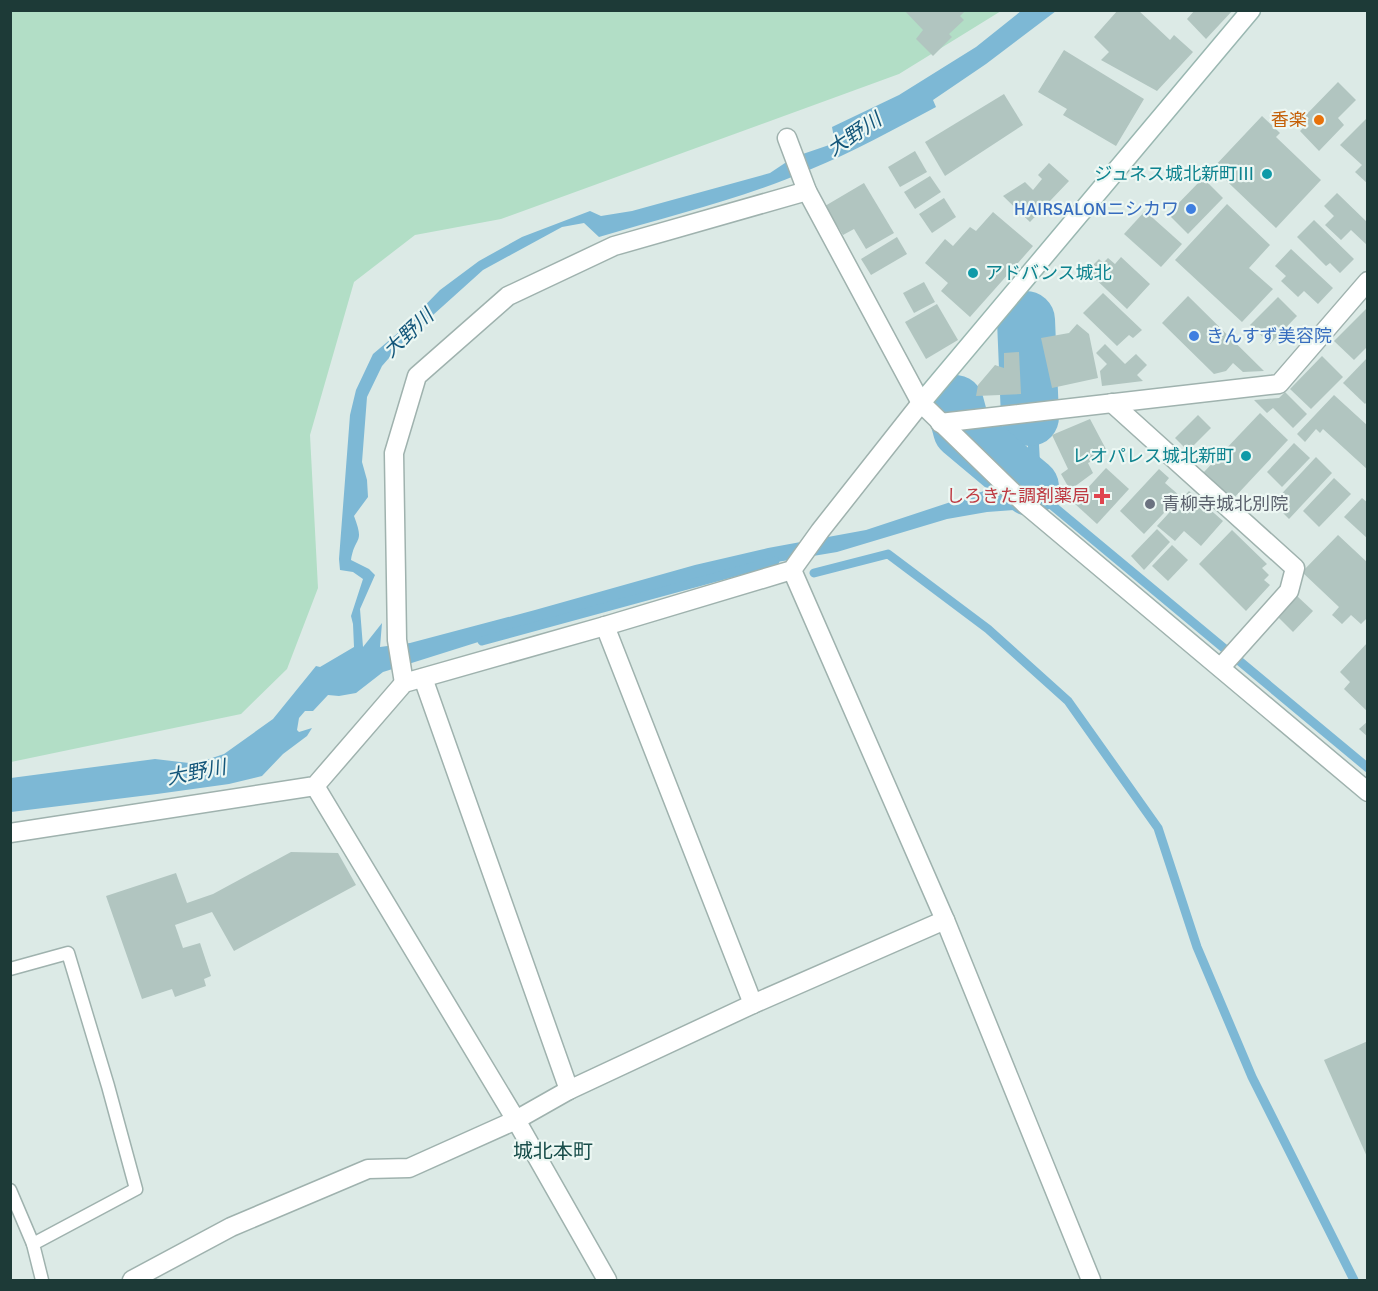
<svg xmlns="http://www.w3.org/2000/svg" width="1378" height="1291" font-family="Signika,'Noto Sans JP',sans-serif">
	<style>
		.green { fill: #b2dec6 }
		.water { fill: #7db8d5 }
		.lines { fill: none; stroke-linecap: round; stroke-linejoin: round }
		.stream { stroke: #7db8d5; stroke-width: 9 }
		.river { stroke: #7db8d5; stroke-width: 58 }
		.building { fill: #b1c5c0 }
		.lane-casing { stroke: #9fb2ae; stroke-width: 15 }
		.street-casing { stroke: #9fb2ae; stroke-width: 21 }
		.secondary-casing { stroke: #9ab7b1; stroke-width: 21 }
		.lane { stroke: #fff; stroke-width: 12 }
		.street { stroke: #fff; stroke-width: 18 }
		.secondary { stroke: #fff; stroke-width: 18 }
		.food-dot { fill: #e8710a; stroke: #ecf7f3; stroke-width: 2 }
		.culture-dot { fill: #0f9aa8; stroke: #ecf7f3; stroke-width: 2 }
		.shop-dot { fill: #3f7fe0; stroke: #ecf7f3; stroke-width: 2 }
		.health-dot { fill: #e0444e; stroke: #ecf7f3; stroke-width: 2 }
		.worship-dot { fill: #6b7280; stroke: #ecf7f3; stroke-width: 2 }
		.labels { text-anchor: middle; stroke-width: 4.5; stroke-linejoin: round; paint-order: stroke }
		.food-label { font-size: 18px; fill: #c56008; stroke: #ecf7f3; text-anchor: end }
		.culture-label { font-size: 18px; fill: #0d838f; stroke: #ecf7f3; text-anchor: end }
		.shop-label { font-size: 18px; fill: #366cbe; stroke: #ecf7f3; text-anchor: end }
		.health-label { font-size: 18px; fill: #be3a42; stroke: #ecf7f3; text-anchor: end }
		.worship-label { font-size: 18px; fill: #5b616d; stroke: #ecf7f3; text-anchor: start }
		.water-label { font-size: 20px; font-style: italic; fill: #13567a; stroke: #ecf7f3 }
		.neighbourhood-label { font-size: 20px; fill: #184d4a; stroke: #ecf7f3 }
	</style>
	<rect width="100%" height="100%" fill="#dceae6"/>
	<!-- green -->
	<polygon class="green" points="10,11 1001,11 899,74 501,219 415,235 354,282 310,435 318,588 287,669 241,714 11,762"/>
	<!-- water -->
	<path class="water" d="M1021,11H1056L986,64L933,100L936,107C895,129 853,152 809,170C741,199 669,216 599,237L584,223L562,227L483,270L403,342L382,366L367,397L362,462L367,480L368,497L354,516C365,545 355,535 351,560L369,569L375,575L360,609L363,647L382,623L380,647L410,643L535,610L695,565L768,548L866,530L987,490L1017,471L1028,457V420L1023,338L1033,332L1040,463L1028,478L1041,490L1014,510L987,512L947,519L837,552L741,568L652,592L526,627L383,672L356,693L339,696L328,695L313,711H305L299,718L297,730L299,732L312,728L307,736L283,754L262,776L229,784L157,794L11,812V778L155,759L189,763L206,760L224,754L273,719L316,666L320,667L354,647L353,624L351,616L363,579L353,572L340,570L339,559L350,415L356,390L373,354L399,332L440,290L479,261L522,237L590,211L601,216L632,211L770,173L794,157L835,143L832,127L899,95L976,47Z"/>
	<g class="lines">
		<!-- stream -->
		<g class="stream">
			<polyline points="1028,488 1030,487 1368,768"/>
			<polyline points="814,573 888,554 988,629 1068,701 1158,828 1197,947 1252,1077 1354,1280"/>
			<polyline points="482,641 775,561"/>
		</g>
		<!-- river -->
		<g class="river">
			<polyline points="1026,320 1030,417"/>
			<polyline points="955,404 962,430 1030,487"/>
		</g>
	</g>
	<!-- building -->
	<g class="building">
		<polygon points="904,10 966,10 960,16 964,20 949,34 952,37 933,56 916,39 923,30"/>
		<polygon points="1118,10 1138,10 1170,40 1174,35 1193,52 1157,91 1101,60 1109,52 1094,37"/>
		<polygon points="1195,10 1233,10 1206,39 1187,19"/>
		<polygon points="1064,50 1144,99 1116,146 1063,115 1067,109 1038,92"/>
		<polygon points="1338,82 1356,100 1338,118 1344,125 1319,151 1300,131 1308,123 1303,118"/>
		<polygon points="1004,94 1023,125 945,176 925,142"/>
		<polygon points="1262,116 1280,133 1276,137 1321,180 1276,228 1213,168"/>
		<polygon points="1368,117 1368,184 1355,172 1362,165 1340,145"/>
		<polygon points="915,151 927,172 900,187 888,167"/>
		<polygon points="1049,163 1069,181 1030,222 1003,196 1025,182 1033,190 1042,179 1038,175"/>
		<polygon points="930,176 941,192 915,209 904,192"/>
		<polygon points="1203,178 1223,198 1188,234 1168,214"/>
		<polygon points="864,183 894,233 866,249 854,229 843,235 825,206"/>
		<polygon points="1337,193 1368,223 1368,246 1351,230 1341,240 1325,225 1334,216 1324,206"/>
		<polygon points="944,198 956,217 932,233 919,214"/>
		<polygon points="1227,204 1270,245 1249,268 1273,289 1242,322 1175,260"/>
		<polygon points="1145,211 1182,244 1161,267 1124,234"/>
		<polygon points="993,212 1033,246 970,317 941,291 948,283 925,263 945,239 953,246 970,227 976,231"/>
		<polygon points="1314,220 1354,259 1340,273 1330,263 1326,266 1297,237"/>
		<polygon points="897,237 907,254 871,275 861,259"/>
		<polygon points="1291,249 1333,288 1318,304 1304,291 1298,297 1281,281 1286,276 1275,266"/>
		<polygon points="1121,257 1150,284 1127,309 1087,271 1099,259 1103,263 1108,258 1115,264"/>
		<polygon points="924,282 935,302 914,313 903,293"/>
		<polygon points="1103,293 1142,330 1133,338 1129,335 1117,346 1083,313"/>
		<polygon points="1188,296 1264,371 1243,372 1233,363 1226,371 1214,374 1162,323"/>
		<polygon points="1278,297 1297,316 1270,344 1250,325"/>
		<polygon points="937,304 958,340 926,359 905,322"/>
		<polygon points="1368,307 1368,346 1354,360 1334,341"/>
		<polygon points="1077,324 1089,334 1098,378 1052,388 1041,338 1069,333"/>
		<polygon points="1105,344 1125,364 1136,354 1147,365 1137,375 1143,381 1102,386 1100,371 1107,364 1096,353"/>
		<polygon points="1019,352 1021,394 976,396 978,385 995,365 1004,368 1004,353"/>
		<polygon points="1322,356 1343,377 1311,409 1290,389"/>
		<polygon points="1368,357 1368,401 1365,404 1343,383"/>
		<polygon points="1285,392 1307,414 1293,428 1273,408 1267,413 1254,400 1279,398"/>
		<polygon points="1334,395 1368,426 1368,470 1323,429 1320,433 1316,429 1305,442 1297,434"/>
		<polygon points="1260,413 1288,440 1232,500 1203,473"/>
		<polygon points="1198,415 1211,428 1188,451 1175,438"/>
		<polygon points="1090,419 1108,453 1088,463 1093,473 1070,490 1061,474 1068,469 1052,435"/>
		<polygon points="1294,443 1310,458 1282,487 1267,472"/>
		<polygon points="1316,457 1332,473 1289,519 1273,503"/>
		<polygon points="1106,468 1129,489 1097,524 1074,503"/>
		<polygon points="1159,469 1169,478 1165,483 1180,496 1144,534 1120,511"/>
		<polygon points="1334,478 1351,494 1319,527 1303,511"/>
		<polygon points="1189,491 1223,521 1201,546 1184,531 1175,541 1157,526"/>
		<polygon points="1362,498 1368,503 1368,539 1344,517"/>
		<polygon points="1157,529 1170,542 1144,570 1131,556"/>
		<polygon points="1232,530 1267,564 1262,568 1269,575 1264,580 1270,585 1246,611 1199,564"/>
		<polygon points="1338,535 1368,563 1368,617 1361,624 1351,615 1342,624 1332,615 1339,607 1302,572"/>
		<polygon points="1172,545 1188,560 1168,581 1152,566"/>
		<polygon points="1297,596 1313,611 1293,632 1278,617"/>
		<polygon points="1368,642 1368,712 1344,689 1350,682 1340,672"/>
		<polygon points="1368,721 1368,737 1359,729"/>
		<polygon points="291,852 338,853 356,885 234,951 212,912 175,925 183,948 200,943 211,976 204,979 206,986 175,997 172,989 142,999 106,896 176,873 187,903 213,894"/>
		<polygon points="1368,1041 1368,1159 1324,1060"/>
	</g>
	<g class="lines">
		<!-- lane casing -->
		<g class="lane-casing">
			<g id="lane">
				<polyline points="10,969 68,953 108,1086 136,1189 33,1244 42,1280"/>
				<polyline points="10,1190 33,1244"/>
			</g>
		</g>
		<!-- street casing -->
		<g class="street-casing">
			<g id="street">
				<polyline points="787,138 807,191 921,403 1025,504 1368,792"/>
				<polyline points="1112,403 1295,568 1289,591 1221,667"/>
				<polyline points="940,423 1279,384 1368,281"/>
				<polyline points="792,570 945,920 1091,1280"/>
				<polyline points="605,626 753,1004"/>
				<polyline points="423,678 569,1090"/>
				<polyline points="404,683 397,640 394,453 417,376 508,296 614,246 807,191"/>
				<polyline points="315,786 516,1120 607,1280"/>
				<polyline points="10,833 315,786 404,683 605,626 792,570 820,531 921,403"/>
				<polyline points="132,1280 231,1227 368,1169 409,1168 516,1120 569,1090 753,1004 945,920"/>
			</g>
		</g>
		<!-- secondary casing -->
		<g class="secondary-casing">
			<polyline id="secondary" points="921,403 1251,10"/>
		</g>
		<!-- lane -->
		<use href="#lane" class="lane"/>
		<!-- street -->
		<use href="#street" class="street"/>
		<!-- secondary -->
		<use href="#secondary" class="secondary"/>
	</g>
	<!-- markers -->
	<circle class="food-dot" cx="1319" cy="120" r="6"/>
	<g class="culture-dot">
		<circle cx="1267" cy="174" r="6"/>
		<circle cx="973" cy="273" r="6"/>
		<circle cx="1246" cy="456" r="6"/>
	</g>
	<g class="shop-dot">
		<circle cx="1191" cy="209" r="6"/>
		<circle cx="1194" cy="336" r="6"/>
	</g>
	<path class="health-dot" d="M1099 487h6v6h6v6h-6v6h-6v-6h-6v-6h6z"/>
	<circle class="worship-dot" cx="1150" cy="504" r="6"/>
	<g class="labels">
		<!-- food labels -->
		<g class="food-label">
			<text x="1307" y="126">香楽</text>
		</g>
		<!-- culture labels -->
		<g class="culture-label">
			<text x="1255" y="180">ジュネス城北新町Ⅲ</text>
			<text x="985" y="279" text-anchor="start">アドバンス城北</text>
			<text x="1234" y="462">レオパレス城北新町</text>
		</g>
		<!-- shop labels -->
		<g class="shop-label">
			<text x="1179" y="215">HAIRSALONニシカワ</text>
			<text x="1206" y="342" text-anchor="start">きんすず美容院</text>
		</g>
		<!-- health labels -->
		<g class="health-label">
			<text x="1090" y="502">しろきた調剤薬局</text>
		</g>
		<!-- worship labels -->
		<g class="worship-label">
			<text x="1162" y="510">青柳寺城北別院</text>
		</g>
		<!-- water labels -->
		<g class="water-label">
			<text transform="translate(854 134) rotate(-34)" y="7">大野川</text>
			<text transform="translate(408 333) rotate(-43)" y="7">大野川</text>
			<text transform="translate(196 772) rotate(-11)" y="7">大野川</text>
		</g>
		<!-- neighbourhood labels -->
		<g class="neighbourhood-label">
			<text x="553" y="1158">城北本町</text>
		</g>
	</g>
	<!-- border -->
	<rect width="1378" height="1291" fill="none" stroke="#1d3a37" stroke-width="24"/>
</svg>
